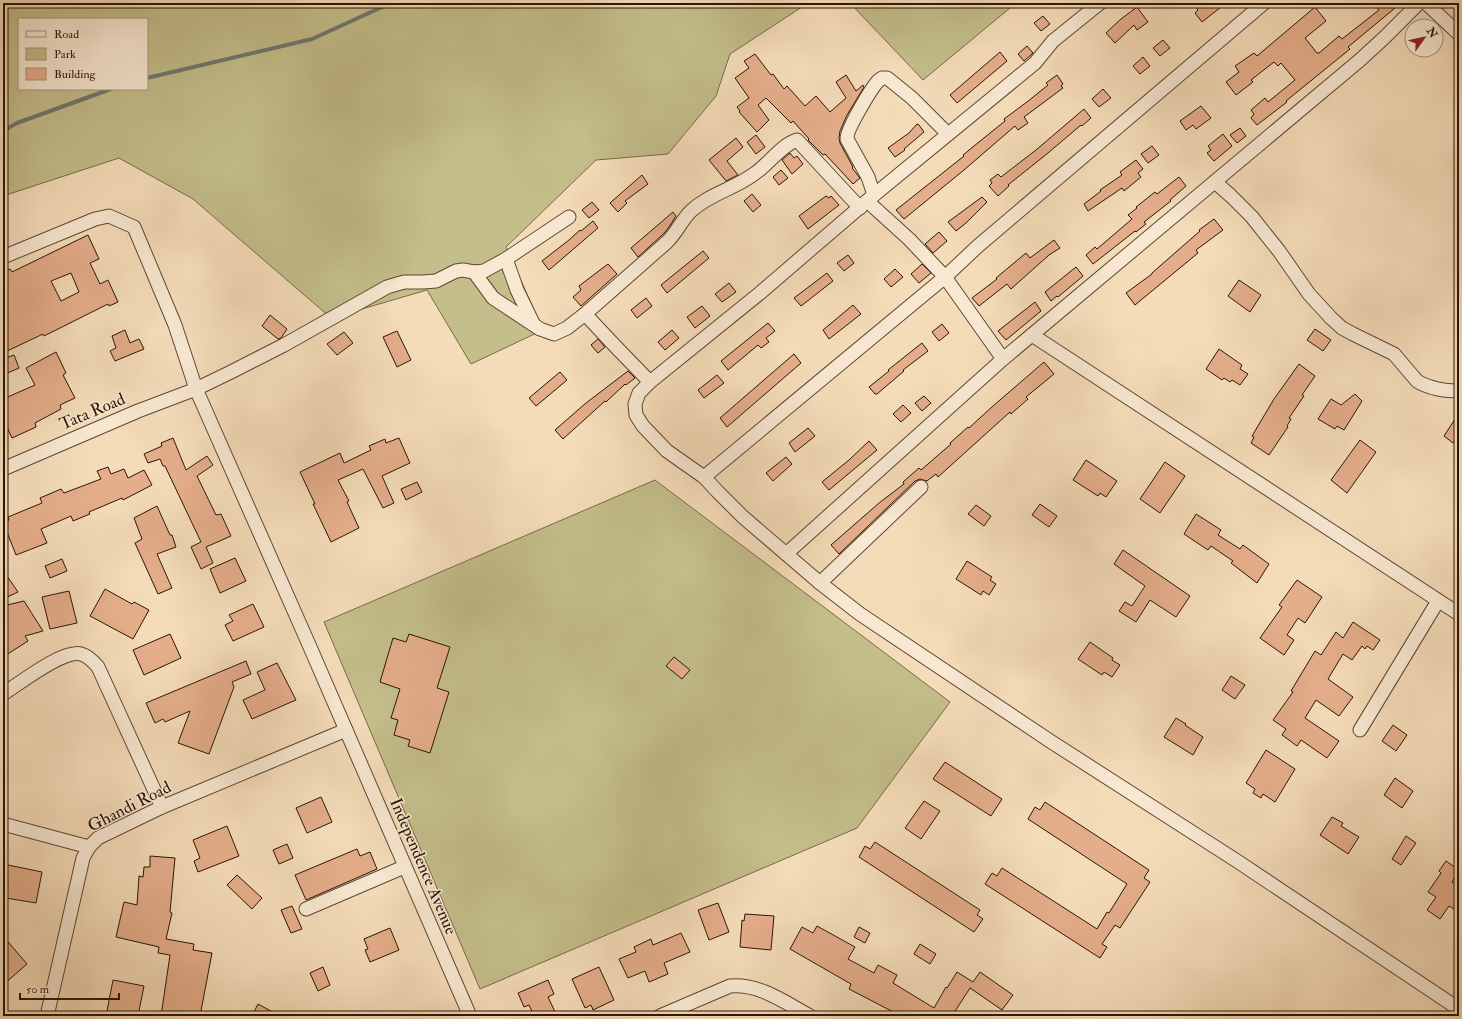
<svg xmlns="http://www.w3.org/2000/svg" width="1462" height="1019" font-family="'IM FELL Double Pica',serif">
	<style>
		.green { fill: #c3be8a; stroke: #786a47; fill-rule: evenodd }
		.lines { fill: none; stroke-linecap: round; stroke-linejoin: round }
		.stream { stroke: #70786f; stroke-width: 4 }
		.building { fill: #e5ae8b; stroke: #2c1504; fill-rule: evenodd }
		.street-casing { stroke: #5e4731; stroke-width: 15 }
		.street { stroke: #f8e8d2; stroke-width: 13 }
		.labels { text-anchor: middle; stroke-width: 3; stroke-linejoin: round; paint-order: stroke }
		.street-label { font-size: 17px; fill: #2c1504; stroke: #f8e8d2 }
	</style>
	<rect width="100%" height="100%" fill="#f5dcb9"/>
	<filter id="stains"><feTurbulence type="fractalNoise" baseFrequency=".005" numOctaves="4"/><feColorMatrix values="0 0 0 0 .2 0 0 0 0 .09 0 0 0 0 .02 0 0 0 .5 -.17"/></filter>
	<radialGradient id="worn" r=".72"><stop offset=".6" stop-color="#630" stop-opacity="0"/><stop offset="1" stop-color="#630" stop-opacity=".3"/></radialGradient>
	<!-- green -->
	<g class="green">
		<path d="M3,3H808L730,54L716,96L668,154L596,160L506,247L543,330L471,364L427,290L331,318L193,199L119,158L3,196ZM19,19H147V89H19Z"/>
		<polygon points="850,3 1016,3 923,80"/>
		<polygon points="655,480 950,702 857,828 480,989 324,622"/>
	</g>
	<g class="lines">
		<!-- stream -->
		<g class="stream">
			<polyline points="147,78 312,39 391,3"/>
			<polyline points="3,131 17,123 111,89"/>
		</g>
	</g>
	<!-- building -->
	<g class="building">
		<polygon points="1193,3 1226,3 1202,22 1195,13 1198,10"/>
		<polygon points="1373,3 1391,3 1395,8 1348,47 1350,49 1286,101 1287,102 1257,125 1251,118 1254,114 1251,110 1265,98 1268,102 1295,80 1281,63 1278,66 1274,62 1251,80 1253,82 1236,95 1226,82 1239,72 1235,66 1254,53 1257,56 1315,7 1326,21 1305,38 1317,53 1319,53 1339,36 1342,39 1379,10"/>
		<polygon points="1137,7 1148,22 1137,30 1134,25 1115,43 1106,33 1121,19"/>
		<polygon points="1043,16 1050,24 1041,31 1034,23"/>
		<polygon points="1163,40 1170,48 1160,56 1153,48"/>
		<polygon points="1027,46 1033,53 1024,61 1018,54"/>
		<polygon points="1000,52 1007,61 957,103 950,95"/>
		<polygon points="755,54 771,75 773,74 784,89 787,86 805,106 816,96 830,112 846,98 836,82 846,75 856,91 863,85 864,87 847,115 840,131 839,138 840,143 853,167 852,168 860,178 853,184 825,154 823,155 808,140 809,139 793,121 791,123 766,98 758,105 769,120 757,132 739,112 740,111 737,107 749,98 735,78 749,68 744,61"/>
		<polygon points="1143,57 1150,66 1140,74 1133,66"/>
		<polygon points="1057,75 1063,84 1061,86 1063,88 1024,117 1028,123 1018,130 1015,126 964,170 904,219 896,210 964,156 963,155 974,146 1005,121 1004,119 1027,102 1048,85 1046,83"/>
		<polygon points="1103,89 1111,98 1099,107 1092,99"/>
		<polygon points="1201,106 1211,118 1196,129 1193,125 1186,130 1180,121"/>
		<polygon points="1084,109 1091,118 1082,126 1081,125 1048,153 1008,185 1009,186 998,196 989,186 992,183 990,180 998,174 1001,177 1036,150"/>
		<polygon points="917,124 919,125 924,132 904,149 905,150 895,157 888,148 909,133"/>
		<polygon points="1240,128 1246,136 1237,143 1230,135"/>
		<polygon points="1223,134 1232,146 1214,161 1207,153 1211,150 1208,146"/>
		<polygon points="756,135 765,147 756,154 747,142"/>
		<polygon points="736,138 743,147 727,161 738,175 726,181 709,160"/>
		<polygon points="1152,146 1159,155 1148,163 1141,154"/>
		<polygon points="790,153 794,158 797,156 803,164 792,174 782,160"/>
		<polygon points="1136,160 1143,169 1138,173 1141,177 1124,191 1122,188 1088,211 1084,204 1101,191 1100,190 1122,175 1120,172"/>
		<polygon points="781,170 788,178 779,185 773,177"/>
		<polygon points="642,175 648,184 625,201 627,203 618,212 610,203"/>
		<polygon points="1179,177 1186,186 1170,200 1171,201 1144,222 1146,224 1136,232 1135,231 1093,264 1086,255 1095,247 1097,249 1132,219 1128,215 1137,208 1136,207 1155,192 1157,194"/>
		<polygon points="752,194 761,205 753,212 744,201"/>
		<polygon points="826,196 829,198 831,196 839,205 808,229 799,216"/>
		<polygon points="982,197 987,202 966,223 956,231 948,222"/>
		<polygon points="592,202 599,210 589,218 582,210"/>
		<polygon points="673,212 676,216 667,230 661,236 638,257 631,248"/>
		<polygon points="1214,219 1223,230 1196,250 1198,253 1135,305 1126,293 1152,274 1152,273 1200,231 1199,230"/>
		<polygon points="593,221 598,228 549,270 542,261 569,240 580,230 581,231"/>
		<polygon points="939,232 947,241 933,253 925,244"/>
		<path d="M88,235L99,259L90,263L100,284L108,280L118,302L109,306L108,304L44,336L43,334L3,353V272L10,269L12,272ZM71,273L79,292L61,301L51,281Z"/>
		<polygon points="1054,240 1060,248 1049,255 1011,289 1007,284 979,306 972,298 997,279 996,278 1026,253 1030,258"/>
		<polygon points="703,251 709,258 667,293 661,285"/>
		<polygon points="848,255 854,263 844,271 837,263"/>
		<polygon points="608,264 617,274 581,306 573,297 581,290 579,286"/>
		<polygon points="922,264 931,273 919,283 911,274"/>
		<polygon points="1076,267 1083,276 1058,297 1057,296 1051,301 1045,292"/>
		<polygon points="895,269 903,277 891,287 884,279"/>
		<polygon points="827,273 833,281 801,306 794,298"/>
		<polygon points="1239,280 1261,295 1250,312 1228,296"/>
		<polygon points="729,283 736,292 722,302 715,294"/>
		<polygon points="646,298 652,306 637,318 631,310"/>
		<polygon points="1035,302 1041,311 1006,340 998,331"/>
		<polygon points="853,305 861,314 829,339 823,330"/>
		<polygon points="702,306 710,316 695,328 687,317"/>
		<polygon points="270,315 287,329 281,338 278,339 262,326"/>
		<polygon points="768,323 775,331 766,338 769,342 761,348 758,345 728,370 721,361"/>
		<polygon points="942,324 949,333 939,341 932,332"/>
		<polygon points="1315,329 1331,340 1323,351 1307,340"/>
		<polygon points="125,330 130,343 139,339 144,349 115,361 110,351 116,348 112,336"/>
		<polygon points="672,330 679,338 665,350 658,342"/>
		<polygon points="397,331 411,360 397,367 383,337"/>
		<polygon points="344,332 353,343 337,355 327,344"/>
		<polygon points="598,339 605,347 598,353 591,345"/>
		<polygon points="922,343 928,351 903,370 904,371 877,394 875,394 869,387 889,371 888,370"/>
		<polygon points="1219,349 1242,365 1240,369 1248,374 1240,385 1232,380 1230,382 1224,378 1222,380 1206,369"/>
		<polygon points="56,352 66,373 63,375 75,398 60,405 61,409 35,423 36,427 12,438 3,418 3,399 35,385 26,368"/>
		<polygon points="794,354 801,363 727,427 720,418"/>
		<polygon points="14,355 19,368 3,375 3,359"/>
		<polygon points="1044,362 1054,374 1026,397 1028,399 1011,414 1010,412 938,477 936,474 927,481 920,479 915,481 839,554 831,545 879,503 904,484 903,482 919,468 921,470 951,444 950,443 968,427 969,428 993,406"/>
		<polygon points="1299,364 1315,376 1302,395 1304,396 1289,418 1291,419 1287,426 1288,427 1269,455 1251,443 1254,437 1252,436 1274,399"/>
		<polygon points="628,371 635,378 626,385 625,384 606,402 605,401 563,439 555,430 586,403"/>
		<polygon points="560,372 567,380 536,406 529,398"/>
		<polygon points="717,375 724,383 704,398 698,390"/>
		<polygon points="1355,394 1362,401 1344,430 1337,426 1335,429 1318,419 1331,399 1341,405"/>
		<polygon points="924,396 931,403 922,411 915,403"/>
		<polygon points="903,405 911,413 901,422 893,414"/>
		<polygon points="1459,413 1459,433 1453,443 1444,436"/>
		<polygon points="808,428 815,436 795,452 789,443"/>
		<polygon points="173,438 186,470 207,456 213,465 197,476 216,515 221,514 231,536 206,547 213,563 201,569 191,547 201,542 165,466 163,466 160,459 148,463 144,454 162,446 161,443"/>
		<polygon points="399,438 410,463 382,476 394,503 383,508 363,469 338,480 349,501 347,502 359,528 331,542 313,504 315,504 300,472 340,453 344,463 371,450 369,446 385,439 386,443"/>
		<polygon points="1360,440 1376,452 1347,493 1331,480"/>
		<polygon points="869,441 877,450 829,490 822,482 849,460"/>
		<polygon points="786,457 792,464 773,481 766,473"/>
		<polygon points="1086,460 1117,481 1106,497 1100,493 1098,496 1073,480"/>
		<polygon points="1165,462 1185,476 1160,513 1140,499"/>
		<polygon points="108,467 111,474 124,469 128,478 144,470 152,485 123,500 122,498 89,512 90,514 73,521 71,516 41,529 47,543 16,555 3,522 9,520 8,517 42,503 40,498 61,489 64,493 101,479 97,471"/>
		<polygon points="417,482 422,492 406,500 401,489"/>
		<polygon points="1040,504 1057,516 1049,527 1032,515"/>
		<polygon points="976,505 991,516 984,526 968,514"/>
		<polygon points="157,506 170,535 172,535 176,547 157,554 172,588 158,594 135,543 142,539 134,518"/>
		<polygon points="1196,514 1221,530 1218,535 1240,549 1243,545 1269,564 1257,583 1231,563 1233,561 1211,546 1208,550 1184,534"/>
		<polygon points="1123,550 1190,596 1176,617 1150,600 1136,622 1119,611 1125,602 1132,606 1145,586 1114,564"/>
		<polygon points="235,558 246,581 220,593 210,569"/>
		<polygon points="62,559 67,571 50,578 45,566"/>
		<polygon points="967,561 992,577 990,580 996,584 989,595 983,591 981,595 956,579"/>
		<polygon points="3,570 18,592 3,599"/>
		<polygon points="1297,580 1322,597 1305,623 1298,618 1287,635 1294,640 1284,655 1260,638 1282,607 1279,605"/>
		<polygon points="105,589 132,604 134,602 149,610 133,639 90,616"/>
		<polygon points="69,591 77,623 50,629 42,597"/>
		<polygon points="24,601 43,631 25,636 28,641 3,657 3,606"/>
		<polygon points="253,604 264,627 233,641 225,625 233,621 229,615"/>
		<polygon points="1353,622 1380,640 1373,650 1367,646 1365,649 1362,646 1352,660 1343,654 1328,679 1353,697 1339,716 1316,700 1305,718 1339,741 1327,758 1301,740 1297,746 1282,735 1286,729 1273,720 1293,692 1291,691 1315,651 1321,655 1336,632 1343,638"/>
		<polygon points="170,634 181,658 144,675 133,650"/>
		<polygon points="409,634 450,647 437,688 449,692 430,753 408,746 410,740 394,735 398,720 391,718 400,689 380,682 393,638 406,642"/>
		<polygon points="1090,642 1113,658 1112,660 1120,665 1112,677 1104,672 1102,675 1078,659"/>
		<polygon points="674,657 690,670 682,679 666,666"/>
		<polygon points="246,661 251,674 232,682 234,687 209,754 178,743 190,711 165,722 163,719 155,723 146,703"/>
		<polygon points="277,663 296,700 252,719 243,700 265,690 257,672"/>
		<polygon points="1231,676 1245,685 1235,699 1222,690"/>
		<polygon points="1176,718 1186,724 1185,725 1203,737 1193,755 1164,737"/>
		<polygon points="1393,725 1407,735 1396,751 1382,741"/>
		<polygon points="1266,750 1295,769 1275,802 1263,794 1261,798 1253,793 1255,789 1246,783"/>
		<polygon points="945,762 1002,799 991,816 933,779"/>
		<polygon points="1395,778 1413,791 1402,808 1384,795"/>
		<polygon points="321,797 332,822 307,833 296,808"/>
		<polygon points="924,801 940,811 921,839 905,828"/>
		<polygon points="1045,802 1149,870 1144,878 1150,882 1120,928 1115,925 1102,944 1107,947 1100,958 985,884 992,873 997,876 1002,868 1097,929 1107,912 1109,913 1127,884 1028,819 1035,807 1040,810"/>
		<polygon points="1332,817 1343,823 1341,826 1359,837 1348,854 1320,835"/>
		<polygon points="227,826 239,856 198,872 194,861 200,858 193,840"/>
		<polygon points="1406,836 1416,843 1401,865 1392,859"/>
		<polygon points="875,842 980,910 977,915 983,919 974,932 859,857 865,846 870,849"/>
		<polygon points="287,844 293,858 279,864 273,850"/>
		<polygon points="357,849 360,856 370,852 377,869 306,900 295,875"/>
		<polygon points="150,856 175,858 170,912 172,913 166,939 194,944 193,950 212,953 200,1016 161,1016 170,955 158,953 159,947 116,937 124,902 137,905 139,876 143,877 144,867 150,867"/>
		<polygon points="1446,861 1459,870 1452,882 1459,887 1459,912 1449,906 1440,919 1427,910 1436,897 1428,892 1441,873 1439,871"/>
		<polygon points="3,864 42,872 36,903 6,898 8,884 3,884"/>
		<polygon points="237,875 262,898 252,909 227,885"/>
		<polygon points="718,903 729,932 709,940 698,910"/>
		<polygon points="292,906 302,929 291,933 281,910"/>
		<polygon points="745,914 774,916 771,950 740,947 742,920 744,921"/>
		<polygon points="817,926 855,947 848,959 874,973 878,965 897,975 893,983 934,1008 946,987 947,988 957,972 973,982 980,972 1013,995 1002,1010 970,988 952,1016 901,1016 849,989 851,984 790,949 802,927 813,933"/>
		<polygon points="859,927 870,933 865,943 854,937"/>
		<polygon points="390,928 399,950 370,962 365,950 368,949 364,939"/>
		<polygon points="681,933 690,952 664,963 668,974 649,982 645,971 628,978 619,959 636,952 634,947 651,939 653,945"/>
		<polygon points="3,936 27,964 3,985"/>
		<polygon points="920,944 936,954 930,964 914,954"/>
		<polygon points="323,967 330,985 318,991 310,973"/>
		<polygon points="599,967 614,1000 593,1010 591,1005 585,1008 572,979"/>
		<polygon points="113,980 144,986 138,1016 106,1016"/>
		<polygon points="548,980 554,994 548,997 557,1016 534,1016 529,1005 524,1007 518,993"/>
		<polygon points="258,1004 280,1016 252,1016"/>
	</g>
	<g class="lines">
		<!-- street casing -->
		<g class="street-casing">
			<g id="street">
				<polyline points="1100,3 1053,41 1035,63 874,195 760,293 650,382 639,393 635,404 636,415 643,426 667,451 704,477 717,491 743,517 820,583 860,614 1050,741 1237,861 1459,1009"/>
				<polyline points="1426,3 1459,34"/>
				<path d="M1215,182L1231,196L1252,217L1279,251L1309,294L1331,318L1342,328L1353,334L1394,354L1417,381C1426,387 1448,393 1459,390"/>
				<path d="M874,195L868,177L847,139C846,130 871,89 878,81L882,78H887L891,81L912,98L948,134"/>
				<polyline points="867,201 909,239 945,277 1003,359"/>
				<polyline points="3,257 95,219 109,216 134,227 175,325 196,389 310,647 470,1016"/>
				<polyline points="506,259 517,290 533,323"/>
				<path d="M474,272L493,298L540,329L554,334L567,328L585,314L667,242C677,232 681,221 691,211C709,194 734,189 754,174C768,165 781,145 797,140L860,208"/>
				<polyline points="585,314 615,346 650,382"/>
				<polyline points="1032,335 1459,614"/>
				<polyline points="3,469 138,411 196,389 231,372 284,345 387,287 404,282 423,282 436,281 456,271 463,270 474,272 484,271 506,259 569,217"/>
				<polyline points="704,477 945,277 978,246 1264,3"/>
				<polyline points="786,554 1003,359 1360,60 1385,37 1419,3"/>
				<polyline points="820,583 921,487"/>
				<path d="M3,694C19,684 63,649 81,654C88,656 93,661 98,667L162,807"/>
				<polyline points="1360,730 1438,601"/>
				<polyline points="3,824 89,847"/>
				<polyline points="306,909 404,867"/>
				<polyline points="47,1016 83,858 89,847 98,838 162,807 346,730"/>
				<path d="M660,1016L730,986C761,984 784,1002 810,1016"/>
			</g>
		</g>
		<!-- street -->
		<use href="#street" class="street"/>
	</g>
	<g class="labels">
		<!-- street labels -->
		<g class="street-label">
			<text transform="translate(92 411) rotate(-23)" y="6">Tata Road</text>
			<text transform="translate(129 806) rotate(-27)" y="6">Ghandi Road</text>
			<text transform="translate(424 866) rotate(67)" y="6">Independence Avenue</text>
		</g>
	</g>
	<!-- margin -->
	<rect width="1462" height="1019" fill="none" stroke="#f5dcb9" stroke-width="16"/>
	<rect x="4" y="4" width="1454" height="1011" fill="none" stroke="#2c1504" stroke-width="2"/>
	<rect x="8" y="8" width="1446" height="1003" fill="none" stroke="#2c1504"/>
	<!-- legend -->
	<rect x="18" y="18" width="130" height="72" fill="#f8e8d2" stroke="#a69480"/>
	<rect x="26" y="31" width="20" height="6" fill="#f8e8d2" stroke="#a69480"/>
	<text x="54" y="38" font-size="12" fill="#2c1504">Road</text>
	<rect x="26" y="48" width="20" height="12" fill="#c3be8a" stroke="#a69480"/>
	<text x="54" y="58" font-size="12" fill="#2c1504">Park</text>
	<rect x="26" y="68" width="20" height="12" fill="#e5ae8b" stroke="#a69480"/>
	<text x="54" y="78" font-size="12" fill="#2c1504">Building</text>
	<!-- north arrow -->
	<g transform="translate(1424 38) rotate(57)"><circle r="19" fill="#f8e8d2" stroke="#a69480"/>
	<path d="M0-3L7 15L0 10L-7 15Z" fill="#8f2418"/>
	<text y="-6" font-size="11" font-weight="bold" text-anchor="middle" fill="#2c1504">N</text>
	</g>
	<!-- scale -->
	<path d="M20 993v6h99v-6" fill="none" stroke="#2c1504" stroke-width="2"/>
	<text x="26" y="993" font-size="12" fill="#2c1504" stroke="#f8e8d2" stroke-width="3" paint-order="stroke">50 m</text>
	<rect width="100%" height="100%" filter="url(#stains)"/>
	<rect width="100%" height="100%" fill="url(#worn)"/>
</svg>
